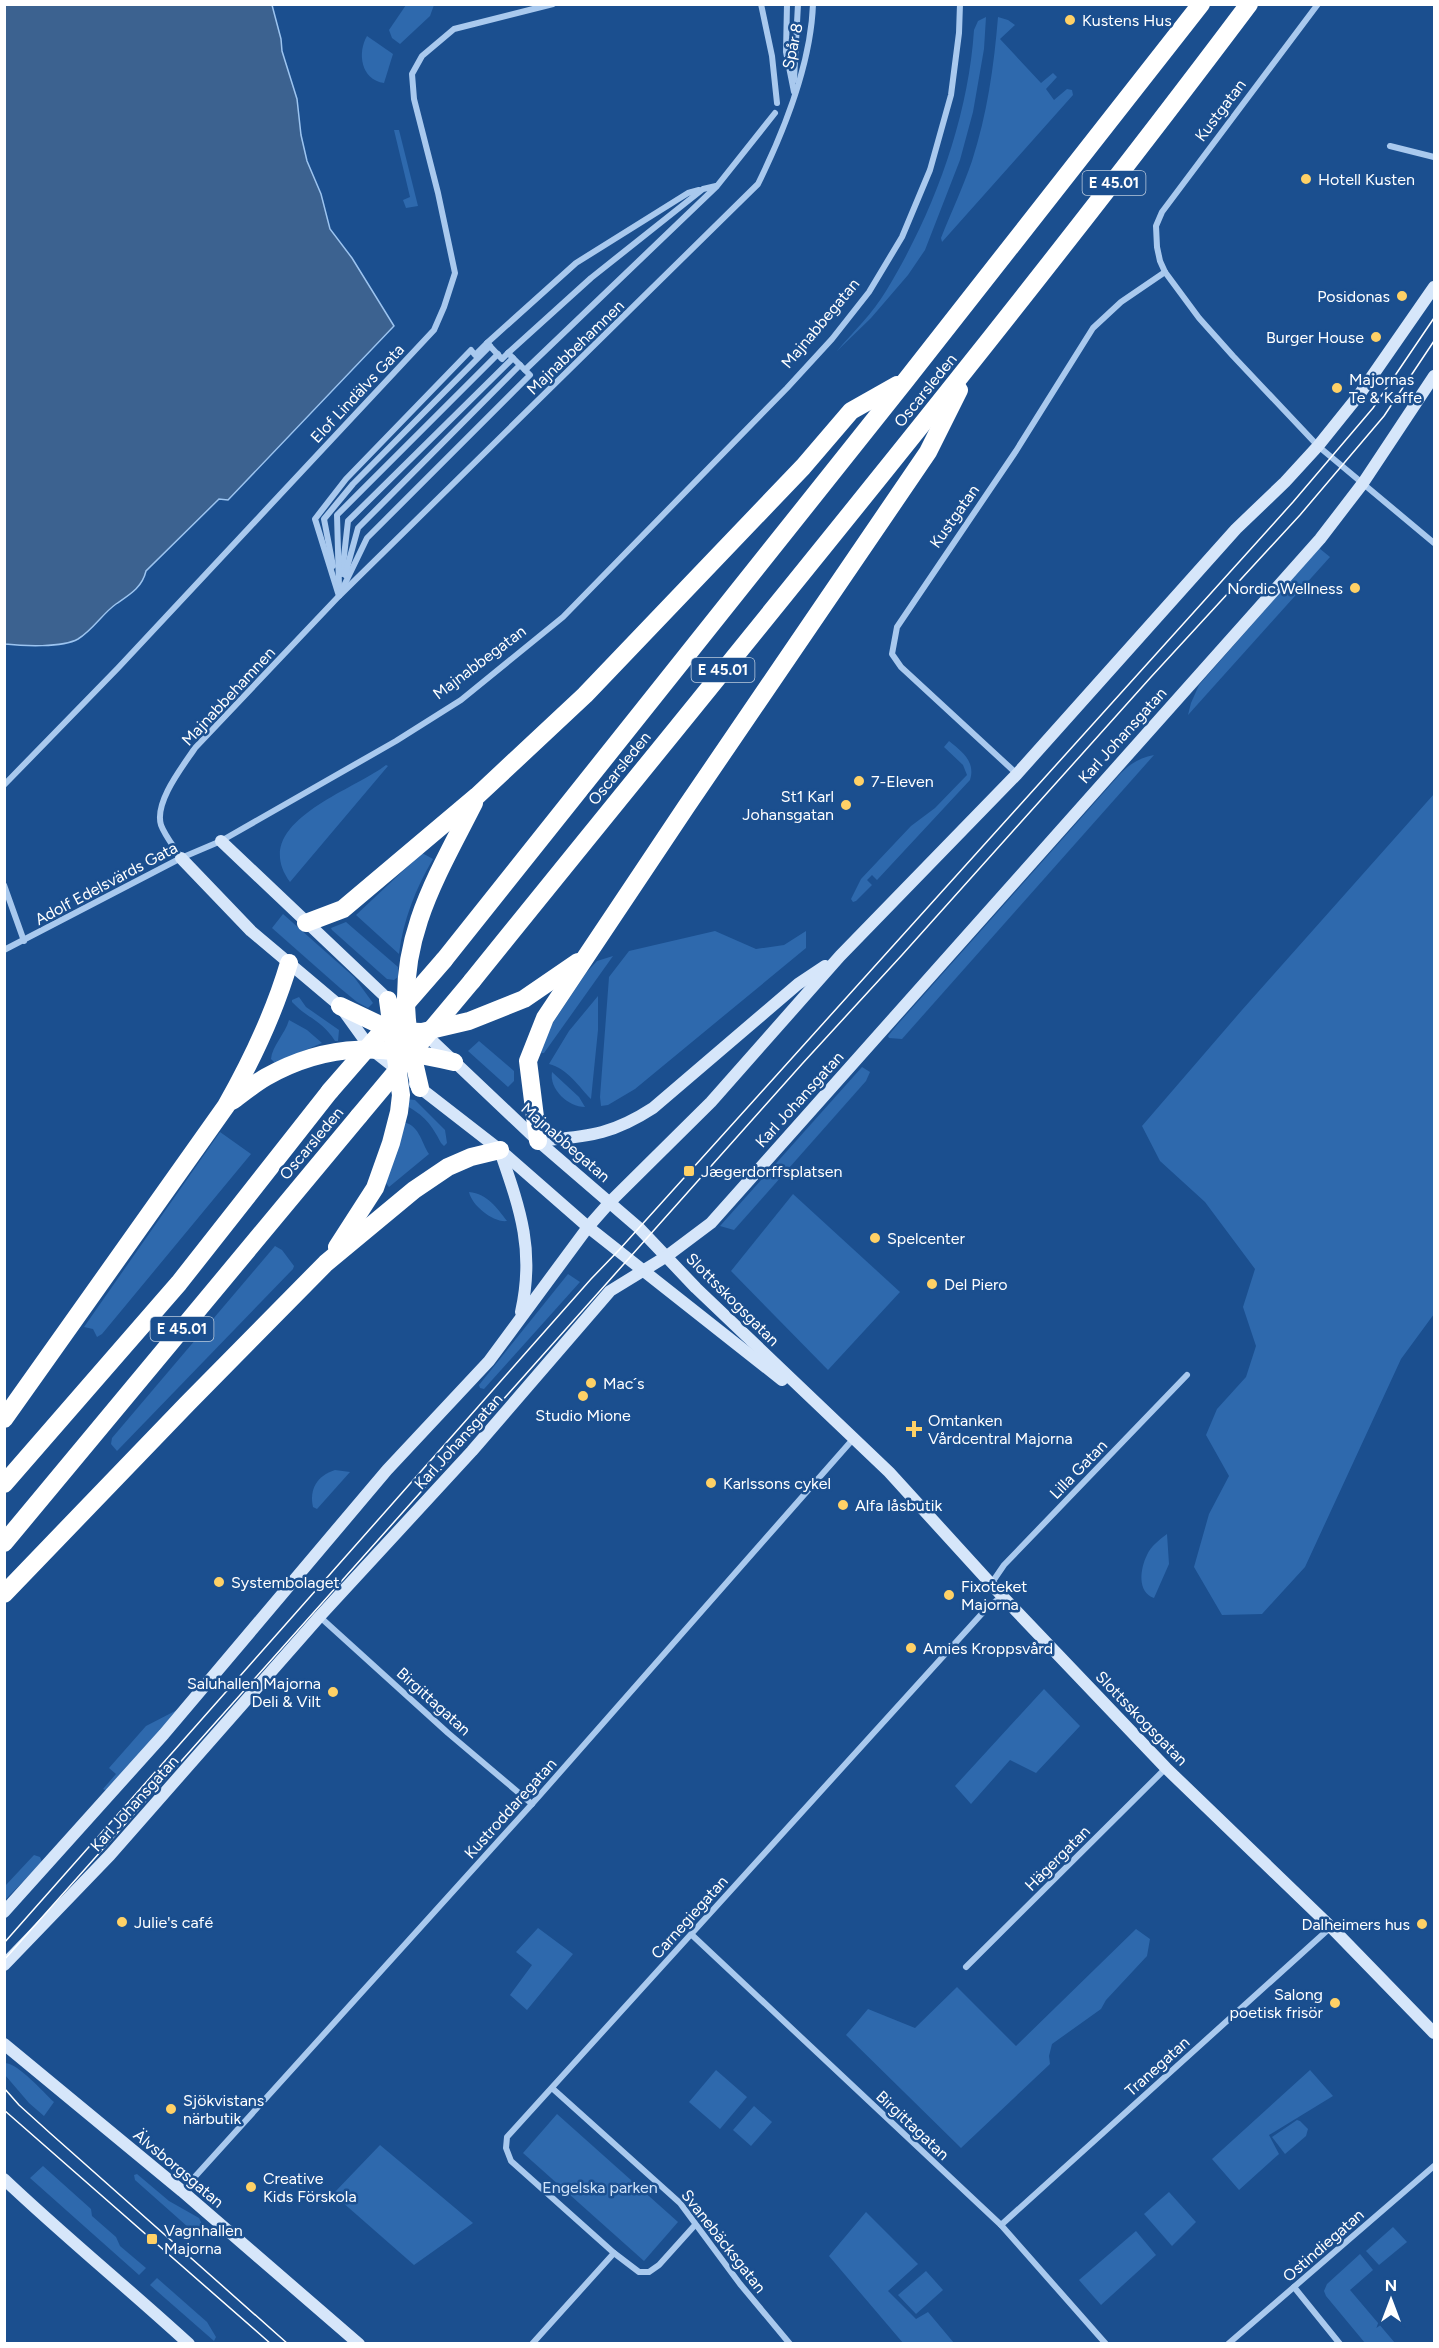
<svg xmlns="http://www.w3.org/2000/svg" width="1439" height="2348" font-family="Figtree,sans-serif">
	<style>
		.green { fill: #2e69ad }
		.water { fill: #3c6290; stroke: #9cc4f0; stroke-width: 1.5 }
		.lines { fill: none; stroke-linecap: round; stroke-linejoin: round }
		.street { stroke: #a9c9ee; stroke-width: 6 }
		.secondary { stroke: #d6e6fa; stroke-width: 12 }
		.highway { stroke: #fff; stroke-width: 18 }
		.tram { stroke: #fff; stroke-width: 1.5 }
		.highway-bridge { stroke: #fff; stroke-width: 18 }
		.poi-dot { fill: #ffd166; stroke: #1b4f8f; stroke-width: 2 }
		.labels { text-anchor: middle; stroke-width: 5; stroke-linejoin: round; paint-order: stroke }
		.shield { fill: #1b4f8f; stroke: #bbcadd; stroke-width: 1.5 }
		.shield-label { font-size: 15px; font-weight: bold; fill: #fff }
		.poi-label { font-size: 16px; fill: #fff; stroke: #1b4f8f; text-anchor: start }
		.street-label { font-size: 16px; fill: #fff; stroke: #1b4f8f }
		.park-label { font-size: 16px; fill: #cfe3fa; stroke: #1b4f8f }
	</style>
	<rect width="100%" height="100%" fill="#1b4f8f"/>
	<!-- green -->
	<g class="green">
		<polygon points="406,5 434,5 430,16 400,44 392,38 389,30"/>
		<path d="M986,17L984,49L973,112L960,160L925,250L908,275L871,318L837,351C853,332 873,313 886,291C933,214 968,120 974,30L978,21Z"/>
		<path d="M998,17L1008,20L1015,25L1000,39L1041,83L1053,73L1057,77L1046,89L1054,100L1067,89L1072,90L1073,95L942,242L941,238C951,213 963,187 972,161C987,115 994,66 998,17Z"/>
		<path d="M367,36L393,54L384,83C361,80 357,53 367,36Z"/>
		<polygon points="394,130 399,130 418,206 406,208 403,200 410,197"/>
		<polygon points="1319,548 1330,557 1188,715 1191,703 1199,685"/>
		<path d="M949,741C961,751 976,761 970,780L877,880L872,875L867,880L872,885L856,901L853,902L851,899L861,879L911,826L935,808L967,775L963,765L944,747Z"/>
		<path d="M1154,755L902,1039L889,1038L888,1036L897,1025L1121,773C1131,763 1140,758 1154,755Z"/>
		<path d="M386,765L388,766L290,882C247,823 353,791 386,765Z"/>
		<polygon points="1434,794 1434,1314 1401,1359 1305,1567 1262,1614 1222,1615 1194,1567 1209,1514 1229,1476 1206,1435 1217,1409 1246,1377 1256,1346 1243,1307 1255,1269 1205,1202 1160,1161 1142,1126 1242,1010"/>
		<path d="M422,853L433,859C416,888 403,920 399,954L356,915Z"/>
		<polygon points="283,914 354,977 373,1003 368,1008 357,1002 340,988 272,928"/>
		<polygon points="346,922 398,967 398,977 394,980 387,979 332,930 331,928"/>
		<polygon points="715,931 756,949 784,945 806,931 806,948 635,1089 608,1105 601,1106 600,1097 609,977 629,951"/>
		<polygon points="613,956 544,1053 541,1053 548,1030 586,973 597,961"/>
		<path d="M598,996V1030L591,1099C579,1087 567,1068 549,1064L569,1031Z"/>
		<path d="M299,997L306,1007L339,1030L338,1041H335C322,1020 308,1019 292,1002V1000Z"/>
		<path d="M289,1020L307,1030L322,1043L275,1063L271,1059C272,1046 285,1034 289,1020Z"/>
		<polygon points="479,1041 514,1071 514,1081 508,1087 468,1051"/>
		<polygon points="862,1067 870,1072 866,1081 734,1230 720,1226"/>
		<path d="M552,1072L579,1097L585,1107C568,1107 549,1089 552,1072Z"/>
		<path d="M405,1099L415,1100L445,1130L447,1143L444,1146L441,1143C432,1125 424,1115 405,1105Z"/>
		<path d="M401,1122C419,1123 421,1142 429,1154L389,1187L385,1182Z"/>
		<polygon points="220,1132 251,1154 102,1334 97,1337 93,1329 84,1327"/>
		<path d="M469,1192C488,1194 497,1208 507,1221C494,1223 472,1206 469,1192Z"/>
		<polygon points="793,1194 900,1292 828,1370 731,1271"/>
		<polygon points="275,1246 282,1250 294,1266 293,1269 117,1451 111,1444 112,1438"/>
		<polygon points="568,1274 580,1282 484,1389 480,1388 479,1385"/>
		<path d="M335,1470L350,1472L317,1509L313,1507C309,1489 317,1476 335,1470Z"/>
		<path d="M1167,1534L1169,1564L1154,1598C1137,1592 1140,1569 1147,1555C1151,1546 1159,1540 1167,1534Z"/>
		<polygon points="1044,1689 1080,1726 1036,1773 1010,1760 971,1804 955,1786"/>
		<polygon points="177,1710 107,1791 103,1789 116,1774 109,1768 146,1726"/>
		<polygon points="34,1855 40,1857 42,1862 5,1900 5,1886"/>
		<polygon points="538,1928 573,1954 527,2010 510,1995 532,1965 516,1952"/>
		<polygon points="1136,1929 1150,1939 1147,1956 1106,2000 1101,2009 1052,2044 1049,2056 1050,2064 961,2148 846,2035 868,2009 915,2028 957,1987 1016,2046"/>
		<path d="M5,2063C19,2064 43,2092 54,2102L44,2116L29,2103L5,2075Z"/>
		<polygon points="716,2070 747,2097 720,2129 689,2102"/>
		<polygon points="1310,2070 1333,2096 1269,2135 1279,2154 1239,2190 1212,2159"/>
		<polygon points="754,2106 772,2122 751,2146 733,2130"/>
		<polygon points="557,2114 678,2222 644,2261 523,2153"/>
		<polygon points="1297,2120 1300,2121 1308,2129 1306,2136 1285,2154 1272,2137"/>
		<polygon points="380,2145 473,2223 414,2265 333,2194"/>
		<polygon points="43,2166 91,2209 92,2216 116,2237 120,2246 146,2268 139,2275 30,2178"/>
		<polygon points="137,2174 169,2201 199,2218 202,2224 197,2235 135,2180 134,2175"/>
		<polygon points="1169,2192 1196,2222 1172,2246 1144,2214"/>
		<polygon points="866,2212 918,2264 888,2291 916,2319 928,2312 954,2343 903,2343 829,2256"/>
		<polygon points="1393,2227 1407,2242 1379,2265 1366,2251"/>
		<polygon points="1136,2231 1156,2255 1101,2305 1079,2280"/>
		<polygon points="1360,2254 1373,2270 1350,2290 1395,2343 1365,2343 1326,2296 1324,2291 1327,2284"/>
		<polygon points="926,2271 943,2290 916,2314 898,2295"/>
		<polygon points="157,2278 207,2322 216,2337 214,2341 150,2285"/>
	</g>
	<!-- water -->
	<path class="water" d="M5,4L272,5L281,39L282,51L297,99L301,135L307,161L321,194L330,229L352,258L394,326L228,500L219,499L146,571C142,588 129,595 116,604C102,614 93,630 78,639C62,648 23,646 5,644Z"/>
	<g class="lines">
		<!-- street -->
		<g class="street">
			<polyline points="761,4 772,56 777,103"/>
			<polyline points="787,4 786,52 794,92"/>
			<polyline points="1318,4 1162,212 1156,226 1157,247 1160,261 1165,272 1199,318 1233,356 1318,446 1434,543"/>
			<polyline points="794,80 798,4"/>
			<polyline points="1390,146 1434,157"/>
			<polygon points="487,343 502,359 508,353 530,375 367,538 339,596 315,519 346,479 471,350 475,355"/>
			<polyline points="487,343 576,263 688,193 699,190"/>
			<polyline points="508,353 591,278 703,189 716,186"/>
			<polyline points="525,370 717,186 775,113"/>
			<polyline points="333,566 324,519 353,484 490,346"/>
			<polyline points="342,574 348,521 513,358"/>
			<polyline points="345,575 358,528 520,365"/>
			<polyline points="339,586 337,515 498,354"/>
			<polyline points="1017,774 901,667 892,654 897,627 1016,451 1093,328 1121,302 1165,272"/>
			<polyline points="4,785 118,668 434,330 444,307 455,273 438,193 414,99 412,74 422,56 454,29 553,4"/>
			<path d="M181,858C175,848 165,836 161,825C154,802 183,766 195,748L339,596L758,184C784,131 811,63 813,4"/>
			<polyline points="4,885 24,941"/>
			<polyline points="4,950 181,858 221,841 396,741 461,700 563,617 787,388 832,339 869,292 902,237 930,170 951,95 959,33 960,4"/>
			<polyline points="991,1584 1004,1565 1187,1375"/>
			<polyline points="320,1617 448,1733 532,1804"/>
			<polyline points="692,1935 1001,2225 1106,2344"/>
			<polyline points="966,1967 1166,1768"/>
			<polyline points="552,2088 680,2203 740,2284 790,2344"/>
			<polyline points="182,2191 532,1804 854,1438"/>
			<polyline points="695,2225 659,2265 649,2272 639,2272 614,2253 511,2161 506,2148 507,2137 987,1608 1002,1596"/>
			<polyline points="1001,2225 1331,1927"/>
			<polyline points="1294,2287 1340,2344"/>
			<polyline points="532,2344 614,2253"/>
			<polyline points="1228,2344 1434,2166"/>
		</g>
		<!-- secondary -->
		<g class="secondary">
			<polyline points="221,841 393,1004"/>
			<polyline points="181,858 251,931 340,1006 371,1049 399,1071"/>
			<polyline points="423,1032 538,1141 639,1228 696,1288 889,1472 1002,1596 1166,1768 1331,1927 1434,2033"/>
			<polyline points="415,1084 500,1150 588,1227 782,1380"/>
			<path d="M538,1141C587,1136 610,1136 653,1108L798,984L825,966"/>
			<path d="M500,1151C520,1209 535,1250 521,1312"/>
			<polyline points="4,1912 164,1734 387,1470 489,1361 588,1227 610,1202 711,1102 840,956 1017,774 1236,529 1285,482 1318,446 1359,395 1434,287"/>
			<polyline points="4,1965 110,1855 320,1616 472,1451 610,1291 667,1256 711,1223 1320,539 1363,483 1434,376"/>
			<polyline points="4,2044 182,2191 359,2344"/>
			<path d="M4,2179C64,2236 128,2288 189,2344"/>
		</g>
		<!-- highway -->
		<g class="highway">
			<polyline points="306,923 343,909 477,796 585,695 803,467 851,411 897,385"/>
			<polyline points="444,960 906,380 1201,4"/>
			<path d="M472,981C733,657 999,337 1249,4"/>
			<polyline points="340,1006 393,1031 422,1032 469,1021 524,999 578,962"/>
			<path d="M420,1088C415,1066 409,1043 407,1020C399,936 437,876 474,803"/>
			<path d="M232,1101C243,1093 254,1084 266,1077C332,1040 385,1046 454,1062"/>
			<polyline points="538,1141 528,1061 545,1018 686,807 928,452 959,390"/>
			<polyline points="337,1247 375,1188 391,1143 399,1112 401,1095 388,1000"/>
			<path d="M4,1419L226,1106C252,1060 274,1014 289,963"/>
			<polyline points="4,1484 179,1283 330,1091"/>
			<polyline points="4,1543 359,1116"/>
			<polyline points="4,1594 187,1404 326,1263 414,1190 448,1167 471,1157 500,1150"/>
		</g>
		<!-- tram -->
		<g class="tram">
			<polyline points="4,1943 591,1279 619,1250 1293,502 1373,408 1434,318"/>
			<polyline points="4,1960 802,1064 902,955 1151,677 1300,515 1384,416 1434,341"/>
			<polyline points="4,2088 19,2105 50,2133 288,2344"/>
			<polyline points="4,2110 271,2344"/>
		</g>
		<!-- highway-bridge -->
		<g class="highway-bridge">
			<polyline points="330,1091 444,960"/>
			<polyline points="359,1116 472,981"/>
		</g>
	</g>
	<!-- markers -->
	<g class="poi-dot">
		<circle cx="1070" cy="20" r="6"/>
		<circle cx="1306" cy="179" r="6"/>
		<circle cx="1402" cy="296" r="6"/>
		<circle cx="1376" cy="337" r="6"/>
		<circle cx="1337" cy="388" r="6"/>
		<circle cx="1355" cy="588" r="6"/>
		<circle cx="859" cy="781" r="6"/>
		<circle cx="846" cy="805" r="6"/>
		<rect x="683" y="1165" width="12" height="12" rx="3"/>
		<circle cx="875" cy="1238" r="6"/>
		<circle cx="932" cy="1284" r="6"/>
		<circle cx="591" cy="1383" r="6"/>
		<circle cx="583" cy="1396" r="6"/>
		<path d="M911 1420h6v6h6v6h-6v6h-6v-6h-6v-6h6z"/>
		<circle cx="711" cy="1483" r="6"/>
		<circle cx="843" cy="1505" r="6"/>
		<circle cx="219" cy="1582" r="6"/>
		<circle cx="949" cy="1595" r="6"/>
		<circle cx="911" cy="1648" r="6"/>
		<circle cx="333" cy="1692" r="6"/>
		<circle cx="122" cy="1922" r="6"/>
		<circle cx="1422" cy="1924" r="6"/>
		<circle cx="1335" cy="2003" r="6"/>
		<circle cx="171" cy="2109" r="6"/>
		<circle cx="251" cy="2187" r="6"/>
		<rect x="146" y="2233" width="12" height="12" rx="3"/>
	</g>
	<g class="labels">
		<!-- shield labels -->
		<g class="shield">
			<rect x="1082.5" y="171" width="63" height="24" rx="4.5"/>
			<rect x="691.5" y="658" width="63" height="24" rx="4.5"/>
			<rect x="150.5" y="1317" width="63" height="24" rx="4.5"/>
		</g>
		<g class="shield-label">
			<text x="1114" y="188">E 45.01</text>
			<text x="723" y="675">E 45.01</text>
			<text x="182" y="1334">E 45.01</text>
		</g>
		<!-- poi labels -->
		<g class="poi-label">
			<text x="1082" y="26">Kustens Hus</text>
			<text x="1318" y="185">Hotell Kusten</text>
			<text x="1390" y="302" text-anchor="end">Posidonas</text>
			<text x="1364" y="343" text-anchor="end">Burger House</text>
			<text x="1349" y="385">Majornas<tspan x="1349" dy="18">Te &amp; Kaffe</tspan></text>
			<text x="1343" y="594" text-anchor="end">Nordic Wellness</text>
			<text x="871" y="787">7-Eleven</text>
			<text x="834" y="802" text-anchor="end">St1 Karl<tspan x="834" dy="18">Johansgatan</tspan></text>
			<text x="701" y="1177">Jægerdorffsplatsen</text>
			<text x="887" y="1244">Spelcenter</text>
			<text x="944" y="1290">Del Piero</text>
			<text x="603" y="1389">Mac´s</text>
			<text x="583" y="1421" text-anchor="middle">Studio Mione</text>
			<text x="928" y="1426">Omtanken<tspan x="928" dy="18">Vårdcentral Majorna</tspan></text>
			<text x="723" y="1489">Karlssons cykel</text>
			<text x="855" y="1511">Alfa låsbutik</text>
			<text x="231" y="1588">Systembolaget</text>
			<text x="961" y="1592">Fixoteket<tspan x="961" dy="18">Majorna</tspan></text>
			<text x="923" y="1654">Amies Kroppsvård</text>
			<text x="321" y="1689" text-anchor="end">Saluhallen Majorna<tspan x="321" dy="18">Deli &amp; Vilt</tspan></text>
			<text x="134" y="1928">Julie's café</text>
			<text x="1410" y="1930" text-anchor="end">Dalheimers hus</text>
			<text x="1323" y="2000" text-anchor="end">Salong<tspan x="1323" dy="18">poetisk frisör</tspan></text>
			<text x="183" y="2106">Sjökvistans<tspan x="183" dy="18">närbutik</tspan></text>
			<text x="263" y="2184">Creative<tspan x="263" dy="18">Kids Förskola</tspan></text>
			<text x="164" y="2236">Vagnhallen<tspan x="164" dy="18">Majorna</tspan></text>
		</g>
		<!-- street labels -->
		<g class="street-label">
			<text transform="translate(792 46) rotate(-78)" y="6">Spår 8</text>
			<text transform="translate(1220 110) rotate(-53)" y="6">Kustgatan</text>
			<text transform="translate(820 323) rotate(-50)" y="6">Majnabbegatan</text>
			<text transform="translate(575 347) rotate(-44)" y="6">Majnabbehamnen</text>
			<text transform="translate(925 390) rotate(-51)" y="6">Oscarsleden</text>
			<text transform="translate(357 393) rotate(-47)" y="6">Elof Lindälvs Gata</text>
			<text transform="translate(954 516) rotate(-55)" y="6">Kustgatan</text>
			<text transform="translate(479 662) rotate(-37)" y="6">Majnabbegatan</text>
			<text transform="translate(228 696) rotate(-47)" y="6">Majnabbehamnen</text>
			<text transform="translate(1122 735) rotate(-48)" y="6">Karl Johansgatan</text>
			<text transform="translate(619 768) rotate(-51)" y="6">Oscarsleden</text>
			<text transform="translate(106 883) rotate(-28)" y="6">Adolf Edelsvärds Gata</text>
			<text transform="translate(799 1099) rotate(-48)" y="6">Karl Johansgatan</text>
			<text transform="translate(566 1142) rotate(41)" y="6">Majnabbegatan</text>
			<text transform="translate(311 1143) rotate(-50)" y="6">Oscarsleden</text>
			<text transform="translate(733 1299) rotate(45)" y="6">Slottsskogsgatan</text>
			<text transform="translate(458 1441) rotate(-48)" y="6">Karl Johansgatan</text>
			<text transform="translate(1078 1469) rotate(-46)" y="6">Lilla Gatan</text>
			<text transform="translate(434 1701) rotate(42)" y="6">Birgittagatan</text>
			<text transform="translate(1142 1718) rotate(46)" y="6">Slottsskogsgatan</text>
			<text transform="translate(134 1803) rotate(-48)" y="6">Karl Johansgatan</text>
			<text transform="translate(510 1808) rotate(-48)" y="6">Kustroddaregatan</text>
			<text transform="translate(1057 1858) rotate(-45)" y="6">Hägergatan</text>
			<text transform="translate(689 1917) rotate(-48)" y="6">Carnegiegatan</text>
			<text transform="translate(1157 2066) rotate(-42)" y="6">Tranegatan</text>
			<text transform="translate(913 2125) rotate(43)" y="6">Birgittagatan</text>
			<text transform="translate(179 2168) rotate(40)" y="6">Älvsborgsgatan</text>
			<text transform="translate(724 2241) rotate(52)" y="6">Svanebäcksgatan</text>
			<text transform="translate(1323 2245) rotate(-41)" y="6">Ostindiegatan</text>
		</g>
		<!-- park labels -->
		<g class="park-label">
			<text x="600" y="2193">Engelska parken</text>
		</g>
	</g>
	<!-- border -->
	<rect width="1439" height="2348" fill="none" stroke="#ffffff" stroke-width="12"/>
	<!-- north arrow -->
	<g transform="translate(1391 2300)" stroke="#1b4f8f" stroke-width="4.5" paint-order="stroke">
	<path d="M0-4.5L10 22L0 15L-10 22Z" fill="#ffffff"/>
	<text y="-9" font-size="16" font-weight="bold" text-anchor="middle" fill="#ffffff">N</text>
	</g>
</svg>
